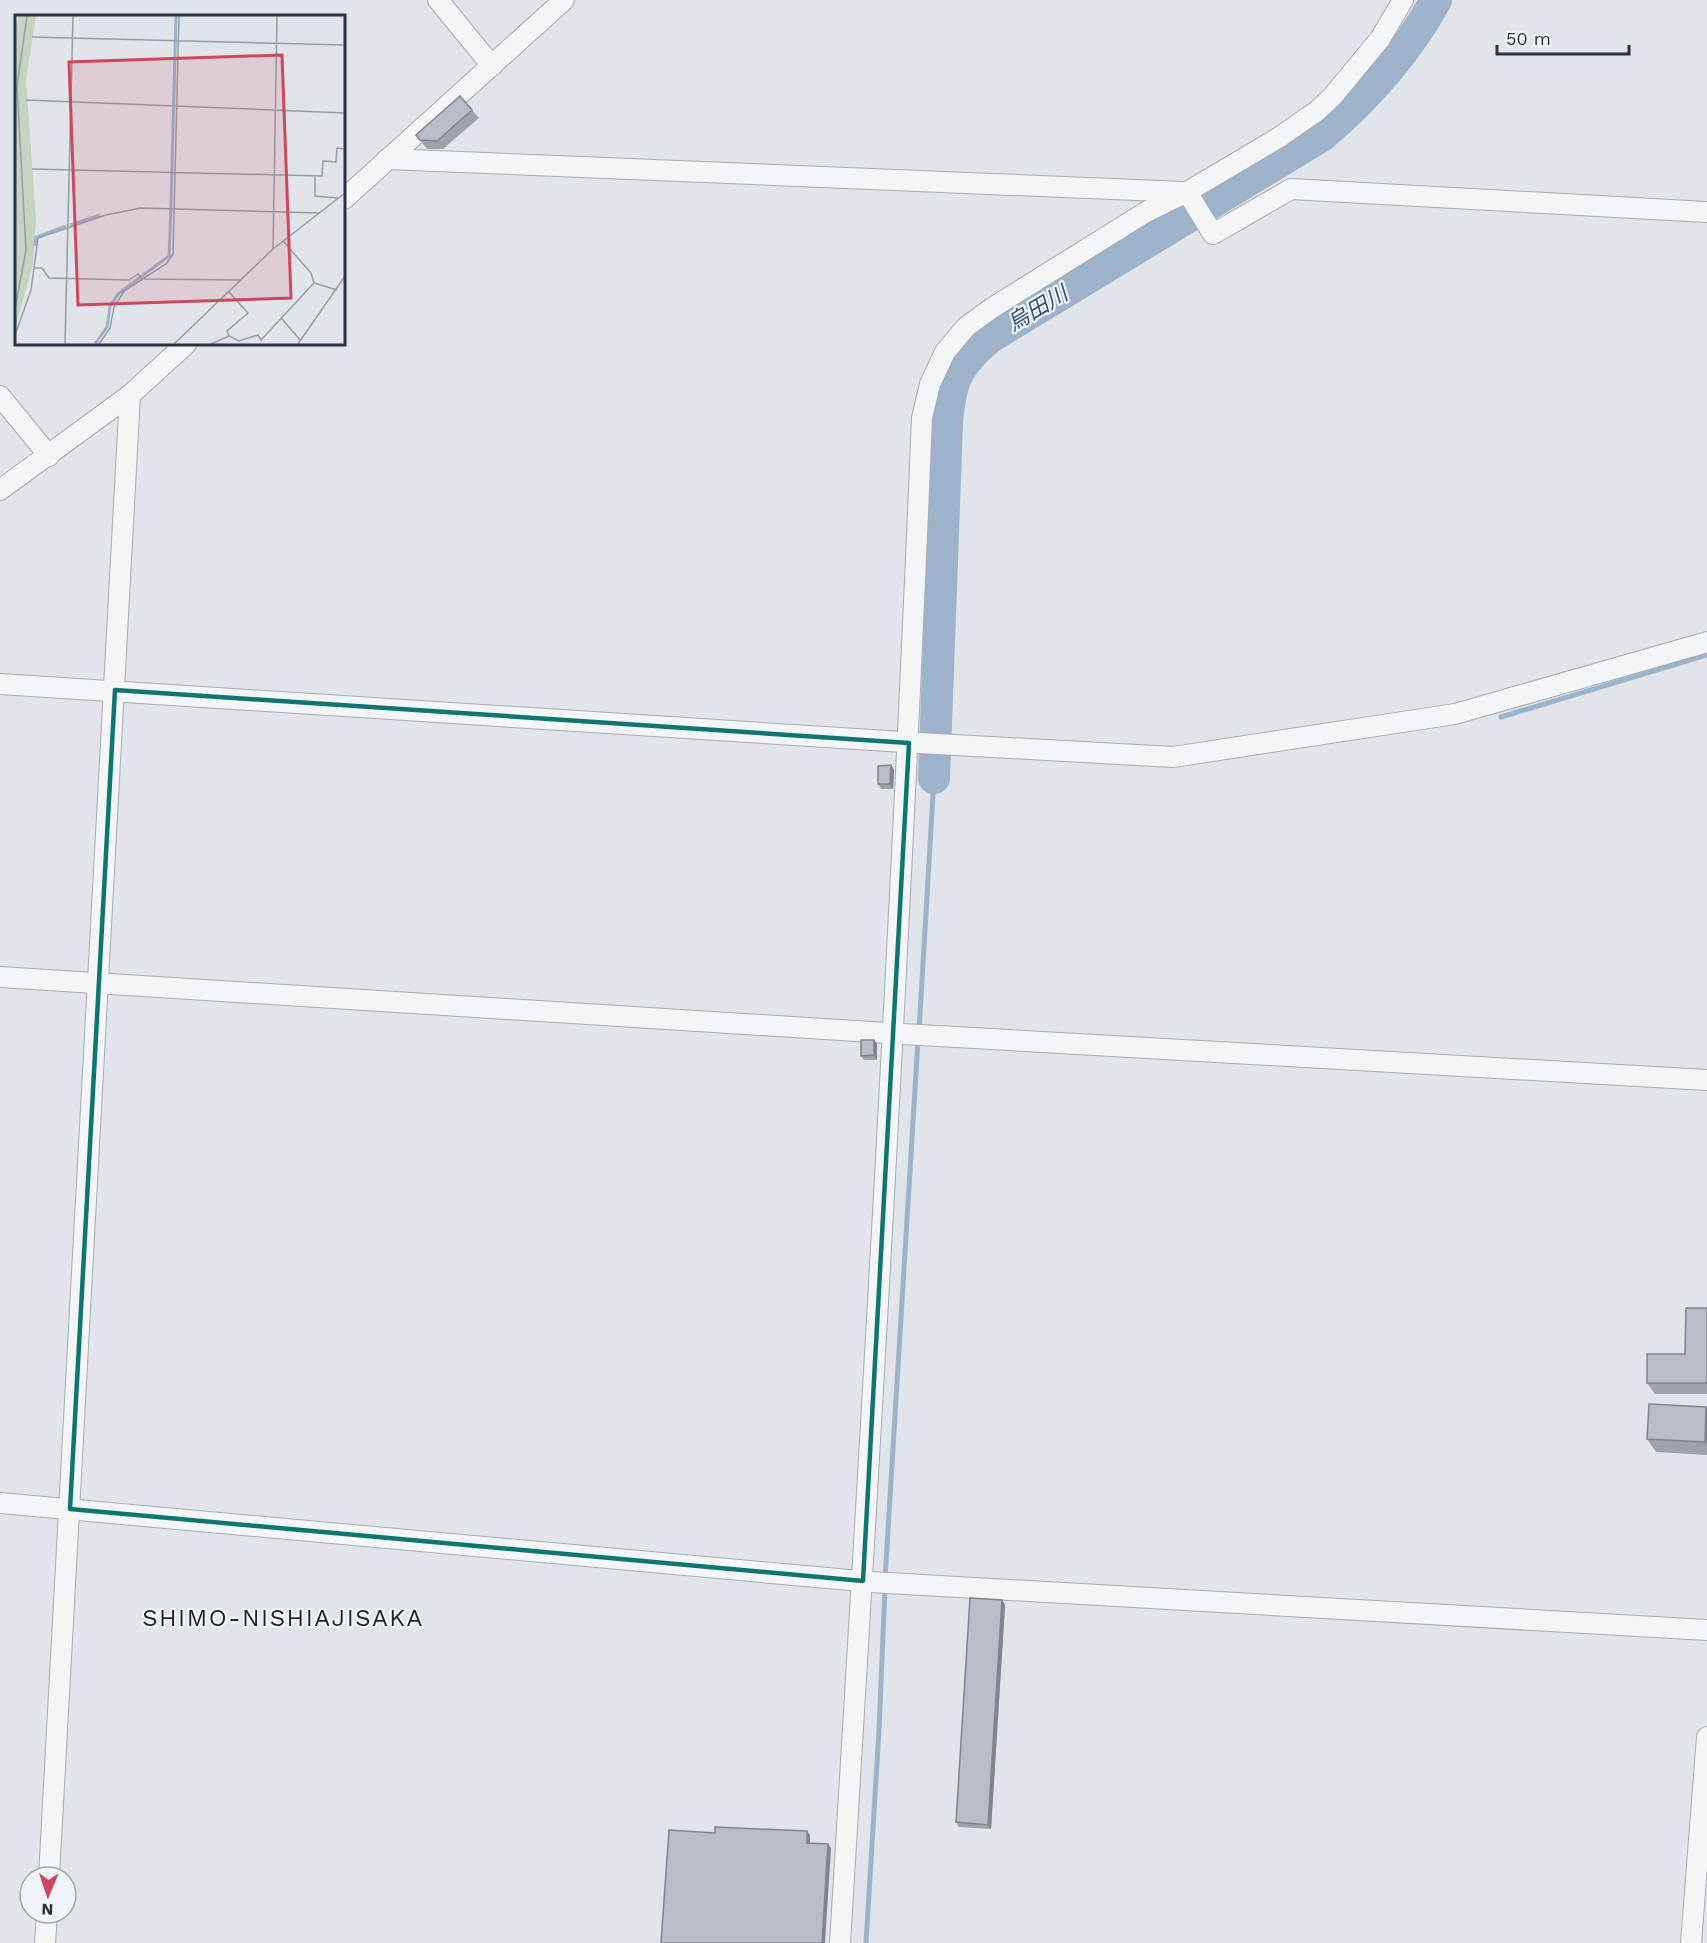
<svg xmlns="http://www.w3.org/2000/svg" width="1707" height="1943" font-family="'Work Sans','Noto Sans JP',sans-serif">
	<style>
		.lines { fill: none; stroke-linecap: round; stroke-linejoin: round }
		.stream { stroke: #9cb3c9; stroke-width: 5 }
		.river { stroke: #9cb3c9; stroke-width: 32 }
		.minor-casing { stroke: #a6abb3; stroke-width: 22 }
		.minor { stroke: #f3f5f7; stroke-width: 20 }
		.wall { fill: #9ea3aa }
		.shaded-wall { fill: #81848b }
		.building { fill: #b8bdc6; stroke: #81848b; stroke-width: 1.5 }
		.marked { fill: none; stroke: #0f766e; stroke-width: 4.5; stroke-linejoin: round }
		.labels { text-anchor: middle; stroke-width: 4.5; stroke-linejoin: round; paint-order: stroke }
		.water-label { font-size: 22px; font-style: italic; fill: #345274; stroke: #f0f3f7 }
		.quarter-label { font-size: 24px; letter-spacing: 1.5px; fill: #1b2331; stroke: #f0f3f7 }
		.inset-river { fill: none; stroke: #9cb3c9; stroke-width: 3 }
		.inset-road { fill: none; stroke: #979da5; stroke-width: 1.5 }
		.view { fill: #cc475f; fill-opacity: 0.15; stroke: #cc475f; stroke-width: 3 }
		.inset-edge { fill: none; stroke: #293240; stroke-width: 3 }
	</style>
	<rect width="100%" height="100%" fill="#e1e4e9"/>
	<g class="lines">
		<!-- stream -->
		<g class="stream">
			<polyline points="1501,717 1707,655"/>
			<polyline points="919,1031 934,778"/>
			<polyline points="885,1579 918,1040"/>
			<polyline points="866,1943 879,1730 885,1588"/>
		</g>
		<!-- river -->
		<path class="river" d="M934,778L947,424C950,382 956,366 989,338L1323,135C1367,97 1408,51 1436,0"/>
		<!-- minor casing -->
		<g class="minor-casing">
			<g id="minor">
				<polyline points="438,0 492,66"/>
				<polyline points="387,159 1184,192"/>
				<polyline points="1187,192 1213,234 1291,189 1707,212"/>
				<polyline points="344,199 564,0"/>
				<polyline points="0,396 49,456"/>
				<polyline points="0,490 130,395 186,344"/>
				<polyline points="0,684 919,743 1173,757 1455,714 1707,642"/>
				<polyline points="0,977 903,1034 1707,1080"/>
				<polyline points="0,1503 871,1582 1707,1630"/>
				<polyline points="49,1877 130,395"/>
				<polyline points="45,1943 47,1913"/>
				<path d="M840,1943C871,1435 901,927 922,418L930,384L945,352L966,327L992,308L1146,212L1187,192L1278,138L1317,111L1332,97L1380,39L1403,0"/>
				<polyline points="1691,1943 1707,1737"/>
			</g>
		</g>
		<!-- minor -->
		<use href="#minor" class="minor"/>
	</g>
	<!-- wall -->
	<g class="wall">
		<polygon points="472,110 479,118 443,149 427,149 416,135"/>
		<polygon points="891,765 894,770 893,789 881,789 878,784"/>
		<polygon points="874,1040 877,1044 877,1060 864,1060 861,1056"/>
		<polygon points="1707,1308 1707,1394 1655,1394 1647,1383 1685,1354"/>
		<polygon points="1707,1408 1707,1455 1656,1452 1647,1439"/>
		<polygon points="1002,1600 1005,1605 991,1829 959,1827 956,1822"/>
	</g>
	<!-- shaded-wall -->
	<g class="shaded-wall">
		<polygon points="891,765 894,770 893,789 890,784"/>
		<polygon points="874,1040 877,1044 877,1060 874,1055"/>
		<polygon points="1706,1407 1707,1408 1707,1446 1705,1442"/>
		<polygon points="1002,1600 1005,1605 991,1829 988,1825"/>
		<polygon points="807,1831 810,1835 810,1847 807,1843"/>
		<polygon points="828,1844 831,1848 825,1943 822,1943"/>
	</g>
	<!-- building -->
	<g class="building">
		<polygon points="460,96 472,110 437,141 420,140 416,135"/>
		<polygon points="891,765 890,784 878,784 878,766"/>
		<polygon points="861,1040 874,1040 874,1055 861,1056"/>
		<polygon points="1686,1308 1707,1308 1707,1383 1647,1383 1647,1354 1685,1354"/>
		<polygon points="1649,1404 1706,1407 1705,1442 1647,1439"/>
		<polygon points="970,1598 1002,1600 988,1825 956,1822"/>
		<polygon points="715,1827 807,1831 807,1843 828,1844 822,1943 661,1943 669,1830 715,1833"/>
	</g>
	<!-- marked area -->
	<path class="marked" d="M115,690L909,743L863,1581L70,1509Z"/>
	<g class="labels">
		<!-- water labels -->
		<g class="water-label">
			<text transform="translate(1037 308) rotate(-31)" y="8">烏田川</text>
		</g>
		<!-- quarter labels -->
		<g class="quarter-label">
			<text x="283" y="1626">SHIMO-NISHIAJISAKA</text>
		</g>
	</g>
	<!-- overview -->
	<g transform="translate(15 15)">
		<rect width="330" height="330" fill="#e1e4e9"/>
		<path d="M4,1H21L11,65L21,205L18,250L0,313V15Z" fill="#c7d3c2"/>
		<path class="inset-river" d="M156,190L161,1M55,210L85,200M20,231L21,222L51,211M80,329L92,312L95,291L104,278L154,241L156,190"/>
		<path class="inset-road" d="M17,22L330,30M11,85L330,98M17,154L307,161L308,146L321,147L322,133L330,134M300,161V181L323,183M268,226L296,258L299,268M258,234L262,1M20,253H27L34,263L114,265L123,259L127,264M129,264L227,265M299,268L322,275M0,294L11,235L2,71L12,1M267,304L286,326M0,320L16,275L23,223L91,200L126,193L305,198M214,321L212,316L233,298L214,277M50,329L58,1M84,329L95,313L99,292L109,276L151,249L158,239L164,1M159,329L258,234L330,178M196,329L214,321L224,326L243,320L246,325L299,268M283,329L330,261"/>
		<path class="view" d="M267,40L276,283L63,290L54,47Z"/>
		<rect width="330" height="330" class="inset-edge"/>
	</g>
	<!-- north arrow -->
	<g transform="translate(48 1895) rotate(182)"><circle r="28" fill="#f0f3f7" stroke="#a0a6ae" stroke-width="1.5"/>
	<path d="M0-4.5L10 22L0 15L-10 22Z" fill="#cc475f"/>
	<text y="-9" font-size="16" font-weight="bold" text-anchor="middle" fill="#293240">N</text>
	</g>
	<!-- scale -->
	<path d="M1497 45v9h132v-9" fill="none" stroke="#293240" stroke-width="3"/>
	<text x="1506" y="45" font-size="18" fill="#293240" stroke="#f0f3f7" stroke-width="4.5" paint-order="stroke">50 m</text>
</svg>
